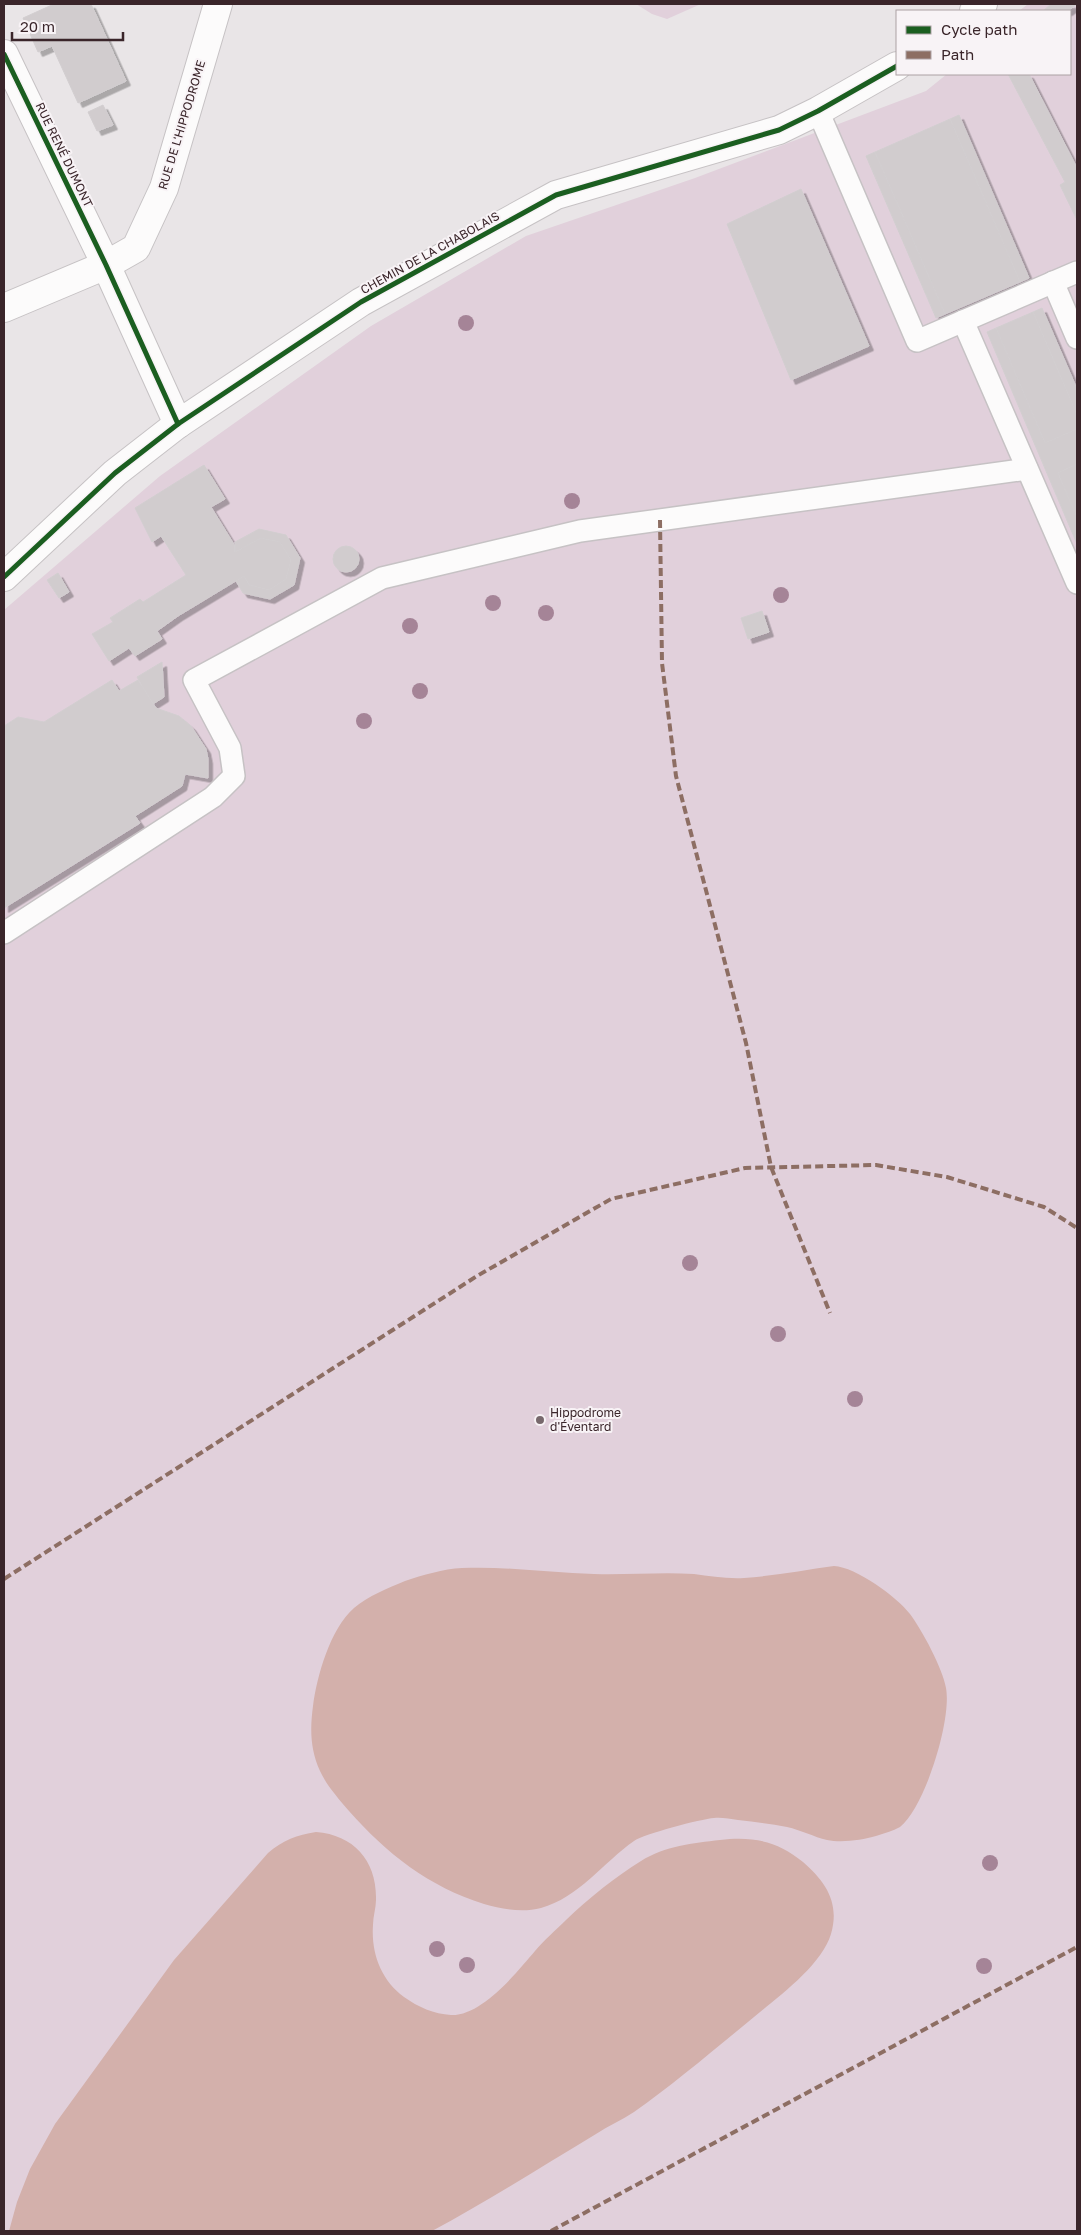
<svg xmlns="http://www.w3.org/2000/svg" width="1081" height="2235" font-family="'Golos Text',sans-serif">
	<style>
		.green { fill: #e1d0db }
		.water { fill: #d3b0ab }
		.building { fill: #d1ccce; stroke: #d2ced0; filter: url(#shadow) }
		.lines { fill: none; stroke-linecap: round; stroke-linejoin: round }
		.lane-casing { stroke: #c6c2c4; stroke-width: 24 }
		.street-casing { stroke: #c6c2c4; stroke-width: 30 }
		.lane { stroke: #fcfbfb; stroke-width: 21 }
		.street { stroke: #fcfbfb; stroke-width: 28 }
		.quiet { stroke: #8d6e63; stroke-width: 4; stroke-dasharray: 8 4; stroke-linecap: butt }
		.cycleway-casing { stroke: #f8f3f6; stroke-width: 8 }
		.cycleway { stroke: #1b5e20; stroke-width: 5 }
		.tree { fill: #a58497 }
		.poi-dot { fill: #77686c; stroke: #f8f3f6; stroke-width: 2 }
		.labels { text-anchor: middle; stroke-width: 4; stroke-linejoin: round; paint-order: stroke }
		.street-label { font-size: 12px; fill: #3a252a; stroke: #f8f3f6 }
		.poi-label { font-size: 12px; fill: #3a252a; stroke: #f8f3f6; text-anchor: start }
	</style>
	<defs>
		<filter id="shadow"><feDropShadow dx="4.5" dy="4.5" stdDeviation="0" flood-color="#0004"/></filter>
	</defs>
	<rect width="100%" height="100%" fill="#e9e5e7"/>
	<!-- green -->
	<g class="green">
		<polygon points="636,4 701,4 667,19 652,14"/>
		<polygon points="1028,4 1077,4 1077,2231 4,2231 4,610 160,476 371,326 526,236 695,178 926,91 947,74 1070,74 1070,11 1019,11"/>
	</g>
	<!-- water -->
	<g class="water">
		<path d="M834,1566C856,1567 897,1597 910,1614C922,1630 943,1669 946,1688C952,1720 925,1807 900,1827C893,1831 884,1833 876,1836C862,1840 842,1843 827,1840C814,1837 801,1830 787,1827C771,1824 755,1822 738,1820C730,1819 721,1817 714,1818C701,1819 644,1834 634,1841C604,1862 578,1898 541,1908C522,1913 502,1909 484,1904C429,1887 386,1853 349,1811C338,1798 327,1786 320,1771C310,1749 310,1729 313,1706C317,1676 330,1629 354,1608C368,1596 388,1588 405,1581C423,1575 443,1569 462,1568C506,1566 550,1573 594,1574C627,1575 661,1572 694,1574C710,1576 727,1579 744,1578C774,1576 804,1570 834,1566Z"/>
		<path d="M316,1832C354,1835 377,1861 376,1900C376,1908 373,1916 373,1925C371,1953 381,1980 404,1997C418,2007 434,2014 451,2015C482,2016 517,1972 535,1951C544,1940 556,1930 566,1920C589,1898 615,1877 641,1861C665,1846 693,1843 720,1840C752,1836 778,1841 803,1862C826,1882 840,1903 831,1934C821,1966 779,1996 754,2017C715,2049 675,2083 634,2112C622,2120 608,2126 596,2134C541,2167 488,2201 432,2231H9L17,2202L30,2169L55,2124L174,1960L268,1853C283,1840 297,1835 316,1832Z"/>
	</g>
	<!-- building -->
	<g class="building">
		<polygon points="54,4 91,4 126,81 78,103 52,46 38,52 23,18"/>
		<polygon points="1051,4 1077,4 1068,11 1043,11"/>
		<polygon points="1008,74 1029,74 1077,168 1077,220 1060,185 1065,182"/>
		<polygon points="103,105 113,125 97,131 88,112"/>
		<polygon points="959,115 1029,278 1020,282 950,119"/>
		<polygon points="950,119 1020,282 945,314 875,152"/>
		<polygon points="875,152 945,314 936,318 866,156"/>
		<polygon points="801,189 869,346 791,380 727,224"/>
		<polygon points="1042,308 1077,389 1077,415 1033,312"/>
		<polygon points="1033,312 1077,415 1077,429 1045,443 996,328"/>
		<polygon points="996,328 1045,443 1077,429 1077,464 1058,473 1077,517 1077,544 987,332"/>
		<polygon points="1077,464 1077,517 1058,473"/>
		<polygon points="204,465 225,499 211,507 235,546 235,552 261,538 280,542 291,560 286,579 269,590 249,585 244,576 178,616 157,631 162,639 135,656 129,648 109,661 92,634 113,622 110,618 140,599 143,602 186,575 161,536 152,542 135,508"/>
		<polygon points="259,529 286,535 300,558 294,585 270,599 243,593 236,581 244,576 249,585 269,590 286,579 291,560 280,542 261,538 235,552 235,542"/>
		<circle cx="346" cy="559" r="13"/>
		<polygon points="58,573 69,592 59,598 47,580"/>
		<polygon points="762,611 769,632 748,639 741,618"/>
		<polygon points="162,662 164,697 153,704 137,677"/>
		<polygon points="112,680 119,691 138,680 156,708 179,716 191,726 206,749 208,759 208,778 185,774 182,786 135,816 140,823 4,908 4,726 18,717 44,722"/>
	</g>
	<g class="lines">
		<!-- lane casing -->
		<g class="lane-casing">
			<g id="lane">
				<polyline points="818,111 917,341 1077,272"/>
				<polyline points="1053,282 1077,338"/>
				<polyline points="963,321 1077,583"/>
				<polyline points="4,933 213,797 234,776 230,748 194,680 382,578 580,531 1027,469"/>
			</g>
		</g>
		<!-- street casing -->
		<g class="street-casing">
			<g id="street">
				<polyline points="974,11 983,4"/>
				<polyline points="4,54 106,265 178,424"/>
				<polyline points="4,308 106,265 136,248 164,188 218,4"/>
				<polyline points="4,577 115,473 178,424 361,302 556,195 779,130 818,111 897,66"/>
			</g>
		</g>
		<!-- lane -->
		<use href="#lane" class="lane"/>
		<!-- street -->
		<use href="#street" class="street"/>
		<!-- quiet -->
		<g class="quiet">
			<polyline points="660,520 662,663 676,776 746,1043 771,1167 830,1313"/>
			<polyline points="4,1579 477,1276 611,1199 745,1168 876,1165 947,1177 1044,1207 1077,1228"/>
			<polyline points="551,2231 1077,1947"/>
		</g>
		<!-- cycleway casing -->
		<g class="cycleway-casing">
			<g id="cycleway">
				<polyline points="4,54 106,265 178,424"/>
				<polyline points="4,577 115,473 178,424 361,302 556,195 779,130 818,111 897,66"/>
			</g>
		</g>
		<!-- cycleway -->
		<use href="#cycleway" class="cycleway"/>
	</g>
	<!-- trees -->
	<g class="tree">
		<circle cx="466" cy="323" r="8"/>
		<circle cx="572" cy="501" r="8"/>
		<circle cx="781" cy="595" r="8"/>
		<circle cx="493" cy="603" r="8"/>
		<circle cx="546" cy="613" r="8"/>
		<circle cx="410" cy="626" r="8"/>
		<circle cx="420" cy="691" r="8"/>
		<circle cx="364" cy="721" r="8"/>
		<circle cx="690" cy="1263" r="8"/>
		<circle cx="778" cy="1334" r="8"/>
		<circle cx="855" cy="1399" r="8"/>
		<circle cx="990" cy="1863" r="8"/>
		<circle cx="437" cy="1949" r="8"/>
		<circle cx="467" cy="1965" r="8"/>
		<circle cx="984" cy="1966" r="8"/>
	</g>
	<!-- markers -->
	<circle class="poi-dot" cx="540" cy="1420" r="5"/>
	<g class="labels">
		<!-- street labels -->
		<g class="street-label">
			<text transform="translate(182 125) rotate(-73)" y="4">RUE DE L'HIPPODROME</text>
			<text transform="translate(64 155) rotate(64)" y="4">RUE RENÉ DUMONT</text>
			<text transform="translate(430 253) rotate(-29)" y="4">CHEMIN DE LA CHABOLAIS</text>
		</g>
		<!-- poi labels -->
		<g class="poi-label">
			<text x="550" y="1417">Hippodrome<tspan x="550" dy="14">d'Éventard</tspan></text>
		</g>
	</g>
	<!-- border -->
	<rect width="1081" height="2235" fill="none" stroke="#3a252a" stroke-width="10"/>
	<!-- legend -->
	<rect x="896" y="10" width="175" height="65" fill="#f8f3f6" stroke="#aca1a4"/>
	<rect x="906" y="26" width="25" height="8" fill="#1b5e20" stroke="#aca1a4"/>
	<text x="941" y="35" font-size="15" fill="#3a252a">Cycle path</text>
	<rect x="906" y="51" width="25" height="8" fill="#8d6e63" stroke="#aca1a4"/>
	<text x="941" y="60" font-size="15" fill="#3a252a">Path</text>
	<!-- scale -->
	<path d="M12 32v8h111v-8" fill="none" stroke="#3a252a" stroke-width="2.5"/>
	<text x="20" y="32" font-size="15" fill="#3a252a" stroke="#f8f3f6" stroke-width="4" paint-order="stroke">20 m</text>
</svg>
